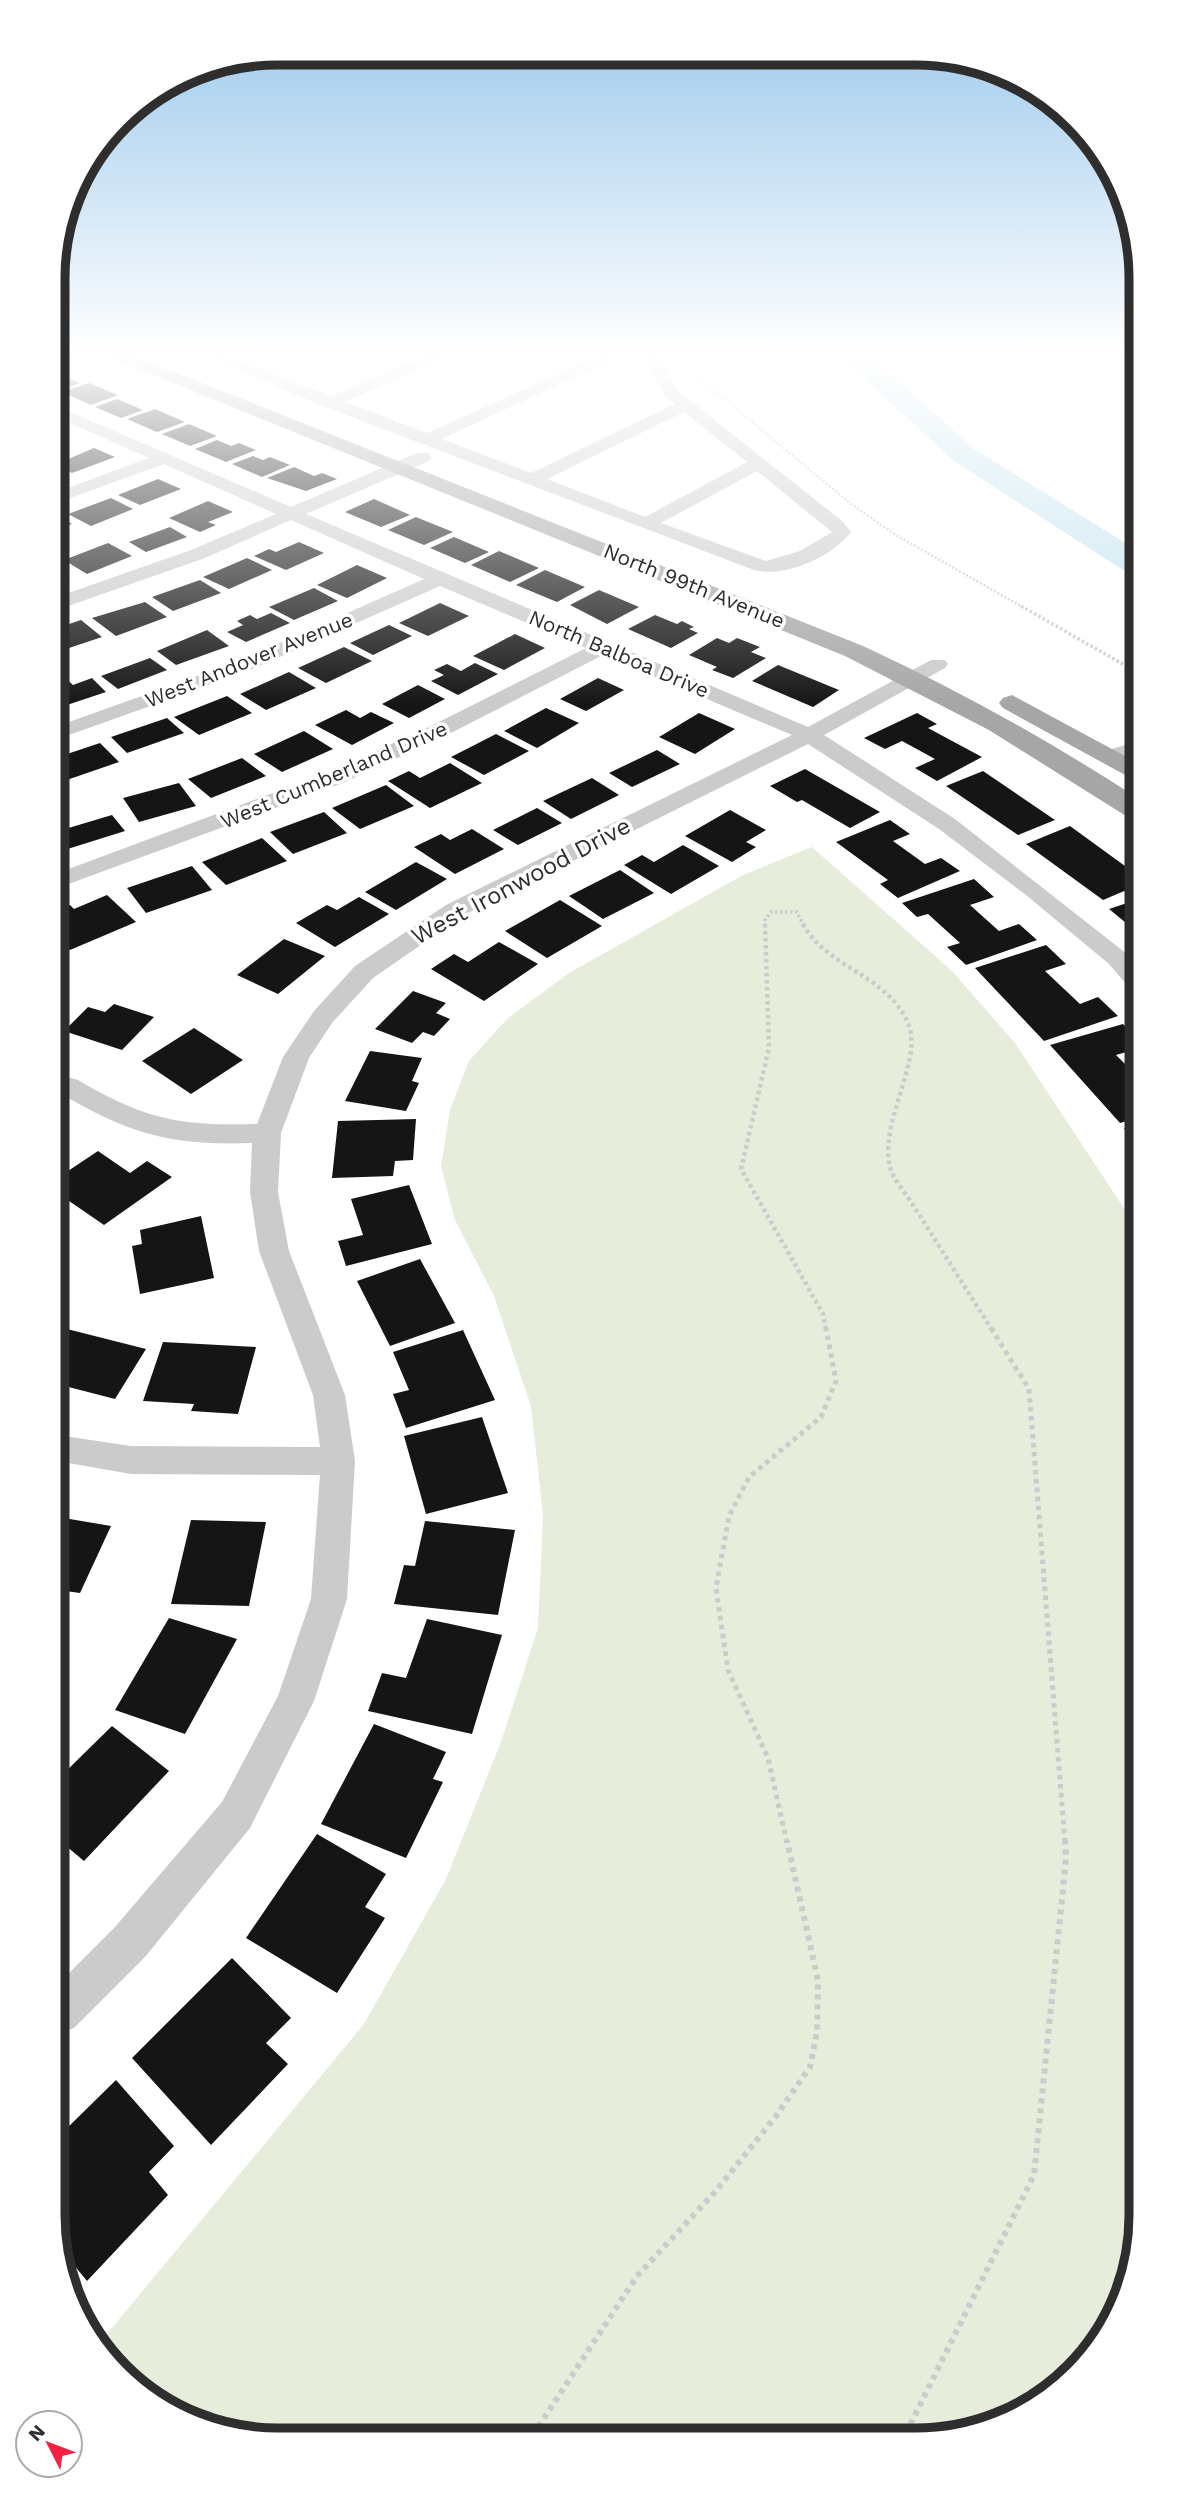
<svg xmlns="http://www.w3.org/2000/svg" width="1194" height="2493" font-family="'Work Sans',sans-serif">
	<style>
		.green { fill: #e6edda }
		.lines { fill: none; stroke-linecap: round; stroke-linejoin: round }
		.river { fill: #c4e3ef; fill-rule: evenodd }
		.building { fill: #151515 }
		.path-far4 { stroke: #cbcbcb; stroke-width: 2.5; stroke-dasharray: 2 2; stroke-linecap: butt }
		.path-far3 { stroke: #cbcbcb; stroke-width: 3.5; stroke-dasharray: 2.5 2.5; stroke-linecap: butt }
		.path-far2 { stroke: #cbcbcb; stroke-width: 4.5; stroke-dasharray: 3.5 3.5; stroke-linecap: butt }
		.path-far1 { stroke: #cbcbcb; stroke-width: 5; stroke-dasharray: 4.5 4.5; stroke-linecap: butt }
		.path { stroke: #cbcbcb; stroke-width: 6; stroke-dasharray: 5 5; stroke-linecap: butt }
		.minor { fill: #cbcbcb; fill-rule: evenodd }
		.major { fill: #a6a6a6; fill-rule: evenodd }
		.labels { text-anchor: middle; stroke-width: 7; stroke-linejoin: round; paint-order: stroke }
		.far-street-label { font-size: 21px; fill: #2e2e2e; stroke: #fff }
		.street-label { font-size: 24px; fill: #2e2e2e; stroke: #fff }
		.rim { fill: none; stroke: #2e2e2e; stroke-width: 9 }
	</style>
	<rect width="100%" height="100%" fill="#fff"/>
	<!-- green -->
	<polygon class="green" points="812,847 952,971 1015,1043 1137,1228 1141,2230 1124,2302 1086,2363 1041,2403 975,2433 234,2436 129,2384 97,2346 364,2024 446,1879 501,1742 538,1628 543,1515 531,1406 494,1296 455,1220 441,1166 450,1110 469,1061 508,1018 569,973 743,875"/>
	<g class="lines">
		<!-- river -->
		<polygon class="river" points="840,356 870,356 974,449 1135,549 1135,573 1123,570 954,461"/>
	</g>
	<!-- building -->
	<g class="building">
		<polygon points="53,372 80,383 58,391 53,389"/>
		<polygon points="89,383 118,395 91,405 62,392"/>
		<polygon points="117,399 143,410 121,418 95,407"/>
		<polygon points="155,409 185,422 157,432 127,419"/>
		<polygon points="189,424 217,436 190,446 162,434"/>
		<polygon points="217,440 231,446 239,443 256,450 226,462 195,449"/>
		<polygon points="94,448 115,457 72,473 54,465"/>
		<polygon points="253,456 263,460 270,457 290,465 262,477 232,464"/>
		<polygon points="294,467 314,476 322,473 337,479 306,491 267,478"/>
		<polygon points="158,479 181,489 140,505 118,495"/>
		<polygon points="111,498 133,509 91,526 68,514"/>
		<polygon points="374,499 410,515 381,527 345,512"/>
		<polygon points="208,501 233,512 208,522 216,525 200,532 169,518"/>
		<polygon points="56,514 72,524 54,530"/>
		<polygon points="416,517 453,532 424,545 388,530"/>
		<polygon points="170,527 187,537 146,552 129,542"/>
		<polygon points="454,537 489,552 465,563 430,548"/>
		<polygon points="299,542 324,553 286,570 254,556 269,549 276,552"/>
		<polygon points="108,543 132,556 87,574 64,560"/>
		<polygon points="499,551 539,568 510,582 471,565"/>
		<polygon points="247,558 272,570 229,589 203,577"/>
		<polygon points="357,565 387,578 347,598 317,585"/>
		<polygon points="54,566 70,578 54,583"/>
		<polygon points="545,570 585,587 557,602 516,585"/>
		<polygon points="200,580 221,593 173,611 152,597"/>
		<polygon points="314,588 338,601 294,620 269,607"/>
		<polygon points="599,590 639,607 607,624 570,605"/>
		<polygon points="145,602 167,617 116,636 92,618"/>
		<polygon points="440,603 469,616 428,636 399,623"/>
		<polygon points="271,613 290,623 246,642 227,632 243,625 237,621 250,615 257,619"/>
		<polygon points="655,615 677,624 682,621 694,627 689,629 698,633 671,648 628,629"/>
		<polygon points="81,620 102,637 54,653 54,629"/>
		<polygon points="389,625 412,636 373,655 350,643"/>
		<polygon points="207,630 229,646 176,665 157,651"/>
		<polygon points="515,634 545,648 504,670 473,656"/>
		<polygon points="717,638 729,643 737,638 760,647 751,652 766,658 733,678 712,670 717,667 689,655"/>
		<polygon points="344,647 372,661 326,683 298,668"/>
		<polygon points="150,658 167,670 118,689 101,676"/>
		<polygon points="475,663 498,674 458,695 431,681 444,675 434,670 447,664 461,671"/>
		<polygon points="778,665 839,690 813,707 752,681"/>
		<polygon points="289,672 316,688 266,710 240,694"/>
		<polygon points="63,676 73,685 92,678 106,692 55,709 55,679"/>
		<polygon points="598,678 624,690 586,711 560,699"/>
		<polygon points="418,685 445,699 409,718 382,704"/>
		<polygon points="227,696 252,713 199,735 174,717"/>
		<polygon points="546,708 579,723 537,748 504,731"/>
		<polygon points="346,710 360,718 371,712 394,723 352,745 315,725"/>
		<polygon points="699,713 735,729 695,754 659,737"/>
		<polygon points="917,713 937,724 928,728 982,757 937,781 915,768 935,759 902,741 885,749 864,738"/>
		<polygon points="167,718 184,733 127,753 111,737"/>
		<polygon points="304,731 333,749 282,772 254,754"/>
		<polygon points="496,734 529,751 484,775 451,757"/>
		<polygon points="100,743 119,762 58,783 55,779 55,758"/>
		<polygon points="657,750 680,764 632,787 609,773"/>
		<polygon points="242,758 266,776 211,798 188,779"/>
		<polygon points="450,763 482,783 430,808 388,781 409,771 420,778"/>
		<polygon points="805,769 880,812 850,828 802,800 797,802 770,786"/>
		<polygon points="983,771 1055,820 1018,835 946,786"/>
		<polygon points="592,778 619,795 571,819 543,801"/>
		<polygon points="179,783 196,806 139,822 123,798"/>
		<polygon points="386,785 414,806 360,829 332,808"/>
		<polygon points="537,808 562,823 518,845 493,830"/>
		<polygon points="730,810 766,830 746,842 756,847 732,862 685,836"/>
		<polygon points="324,812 347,833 293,854 270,832"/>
		<polygon points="112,815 125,831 58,852 55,847 55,832"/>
		<polygon points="890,820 910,834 893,841 925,864 941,858 960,871 898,898 880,884 888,880 836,842"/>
		<polygon points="1070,826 1136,874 1136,886 1103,900 1026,844"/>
		<polygon points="472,829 504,849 455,874 414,847 441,834 450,840"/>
		<polygon points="262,838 287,861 226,885 202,862"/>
		<polygon points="683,845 719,866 671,894 624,865 642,855 654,862"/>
		<polygon points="416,862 447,879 396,910 365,892"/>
		<polygon points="192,866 212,890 146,913 127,888"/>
		<polygon points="620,870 654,893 603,919 569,896"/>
		<polygon points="974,879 994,897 970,905 999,931 1019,924 1037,940 966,965 947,947 960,943 928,914 917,917 902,903"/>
		<polygon points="107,895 136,922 70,950 55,935 55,911 70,905 74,909"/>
		<polygon points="359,897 389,914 335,947 296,923 327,905 337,910"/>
		<polygon points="560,900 602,926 547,958 505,931"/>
		<polygon points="1136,900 1136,925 1131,927 1109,909"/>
		<polygon points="284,939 325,956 278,994 237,975"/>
		<polygon points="499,942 538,964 484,1001 431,969 454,954 468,962"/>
		<polygon points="1046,945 1066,964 1045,971 1080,1004 1098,997 1118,1016 1044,1041 975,968"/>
		<polygon points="413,991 446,1003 436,1013 450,1019 434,1036 423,1032 412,1043 375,1029"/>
		<polygon points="114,1004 154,1017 122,1050 64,1031 88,1007 105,1012"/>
		<polygon points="1123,1024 1137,1039 1137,1049 1116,1055 1137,1076 1137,1118 1120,1123 1050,1045"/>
		<polygon points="194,1028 243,1060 191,1094 142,1061"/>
		<polygon points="370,1051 422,1058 412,1081 419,1083 406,1111 345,1101"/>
		<polygon points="416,1119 413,1160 395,1161 393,1176 332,1178 338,1121"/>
		<polygon points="1137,1126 1137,1148 1124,1128"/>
		<polygon points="98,1151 130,1173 147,1161 172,1177 104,1225 56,1192 56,1179"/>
		<polygon points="409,1185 432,1244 346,1266 338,1241 363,1235 351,1199"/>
		<polygon points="201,1216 214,1278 140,1294 132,1246 142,1244 140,1230"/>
		<polygon points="420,1259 455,1323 390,1346 357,1281"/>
		<polygon points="67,1329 146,1349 115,1399 57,1384 57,1343"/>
		<polygon points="463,1330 495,1400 406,1428 393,1394 409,1390 393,1352"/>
		<polygon points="163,1342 256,1347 238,1414 191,1411 194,1404 143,1401"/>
		<polygon points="482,1417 508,1493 426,1514 404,1436"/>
		<polygon points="58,1517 111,1526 80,1593 58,1590"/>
		<polygon points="191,1520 266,1522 249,1606 171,1604"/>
		<polygon points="425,1521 515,1530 498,1615 394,1604 404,1565 415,1566"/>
		<polygon points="169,1618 237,1639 185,1734 115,1710"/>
		<polygon points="427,1619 502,1635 472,1734 368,1711 382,1673 406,1678"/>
		<polygon points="374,1724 446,1752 433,1779 443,1782 406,1858 321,1824"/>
		<polygon points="112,1726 169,1771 84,1861 59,1840 58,1779"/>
		<polygon points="317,1834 386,1874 365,1907 385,1918 337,1993 246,1938"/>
		<polygon points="232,1958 291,2018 266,2043 288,2064 211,2145 132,2058"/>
		<polygon points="116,2080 174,2146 149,2172 168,2195 87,2281 60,2248 60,2135"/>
	</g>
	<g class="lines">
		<!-- path-far4 -->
		<polyline class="path-far4" points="683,356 698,377 851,504 896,535 1024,608"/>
		<!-- path-far3 -->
		<g class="path-far3">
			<polyline points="1021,606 1135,671"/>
			<polyline points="765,926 765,920 771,912 797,912 804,926"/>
		</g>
		<!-- path-far2 -->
		<g class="path-far2">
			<polyline points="765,924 769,1048 741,1169 823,1314 826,1330"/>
			<path d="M803,924C827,969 890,975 909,1026C922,1062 879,1123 890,1167C893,1180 908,1196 915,1208C941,1249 966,1289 992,1330"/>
		</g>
		<!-- path-far1 -->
		<g class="path-far1">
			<polyline points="991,1328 1029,1389 1065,1843"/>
			<polyline points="787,1843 768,1758 728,1670 716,1588 729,1516 749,1477 821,1417 836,1381 826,1328"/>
		</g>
		<!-- path -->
		<g class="path">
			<polyline points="906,2433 1034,2175 1066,1859 1065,1841"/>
			<polyline points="533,2435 637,2276 715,2192 776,2116 810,2067 817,2032 818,1980 787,1841"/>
		</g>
		<!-- minor -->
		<g class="minor">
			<path d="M205,356H227L331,396L427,356H448L345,402L427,433L598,356H619L442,439L531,473L675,404L666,397L642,356H657L678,391L842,521L851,532C832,557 785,578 754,570L323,406ZM684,412L747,462L645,517L547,479ZM757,471L832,532L800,551L766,561L661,523Z"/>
			<path d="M54,405L291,507L417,453H429L431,457L429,461L306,514L808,727L931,660H945L948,664L945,668L824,735L955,819L1127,954L1136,964V987L1127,985L1109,964L1026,895L939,829L808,744L464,915L373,978L332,1023L309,1058L281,1133L278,1192L289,1251L345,1395L355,1461L347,1599L314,1701L250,1828L145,1957L74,2028L59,2034V1983L115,1927L222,1802L278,1696L311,1599L320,1475L131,1474L57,1461V1435L131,1446L320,1447L313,1395L259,1251L250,1192L252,1143C172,1146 128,1134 58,1092L56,1084L68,1077L78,1080C146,1120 179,1126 257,1124L283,1057L314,1011L355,966L446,905L792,735L603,655L445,736L343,783L55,889V874L327,773L429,727L586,648L440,586L248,671L55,740V727L234,663L424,579L291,520L205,558L54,611V598L191,550L276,514L164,464L54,504V493L149,458L54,416Z"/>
			<polygon points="1136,742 1136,755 1109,764 1098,757 1101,752"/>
		</g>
		<!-- major -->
		<g class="major">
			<path d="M107,356H134L863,646C958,690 1048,740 1136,797V818L1126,816L989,730L845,656Z"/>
			<polygon points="1012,695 1136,762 1136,781 1003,708 999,703 1003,698"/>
		</g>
	</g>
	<!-- sky -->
	<linearGradient id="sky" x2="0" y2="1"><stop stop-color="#99c7eb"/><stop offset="0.5" stop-color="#fff"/><stop offset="1" stop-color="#fff" stop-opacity="0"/></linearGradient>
	<rect width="1194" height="706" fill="url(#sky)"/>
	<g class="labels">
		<!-- far-street labels -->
		<g class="far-street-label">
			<text transform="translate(694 586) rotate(22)" y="7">North 99th Avenue</text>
			<text transform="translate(619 654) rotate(23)" y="7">North Balboa Drive</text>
			<text transform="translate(249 660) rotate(-22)" y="7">West Andover Avenue</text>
			<text transform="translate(334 775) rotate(-23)" y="7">West Cumberland Drive</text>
		</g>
		<!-- street labels -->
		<g class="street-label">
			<text transform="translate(521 881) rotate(-28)" y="8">West Ironwood Drive</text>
		</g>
	</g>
	<!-- crop -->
	<path d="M0 0H1194V2493H0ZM278 65H916A213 213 0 0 1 1129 278V2215A213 213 0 0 1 916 2428H278A213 213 0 0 1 65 2215V278A213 213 0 0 1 278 65Z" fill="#fff" fill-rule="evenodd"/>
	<path class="rim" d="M278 65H916A213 213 0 0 1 1129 278V2215A213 213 0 0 1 916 2428H278A213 213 0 0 1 65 2215V278A213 213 0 0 1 278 65Z"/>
	<!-- north arrow -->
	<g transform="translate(49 2444) rotate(312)"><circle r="33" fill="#ffffff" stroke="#ababab" stroke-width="2"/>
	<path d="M0-5L12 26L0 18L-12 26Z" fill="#f62045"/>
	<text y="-10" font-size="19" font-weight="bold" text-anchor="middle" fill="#2e2e2e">N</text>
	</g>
</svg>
